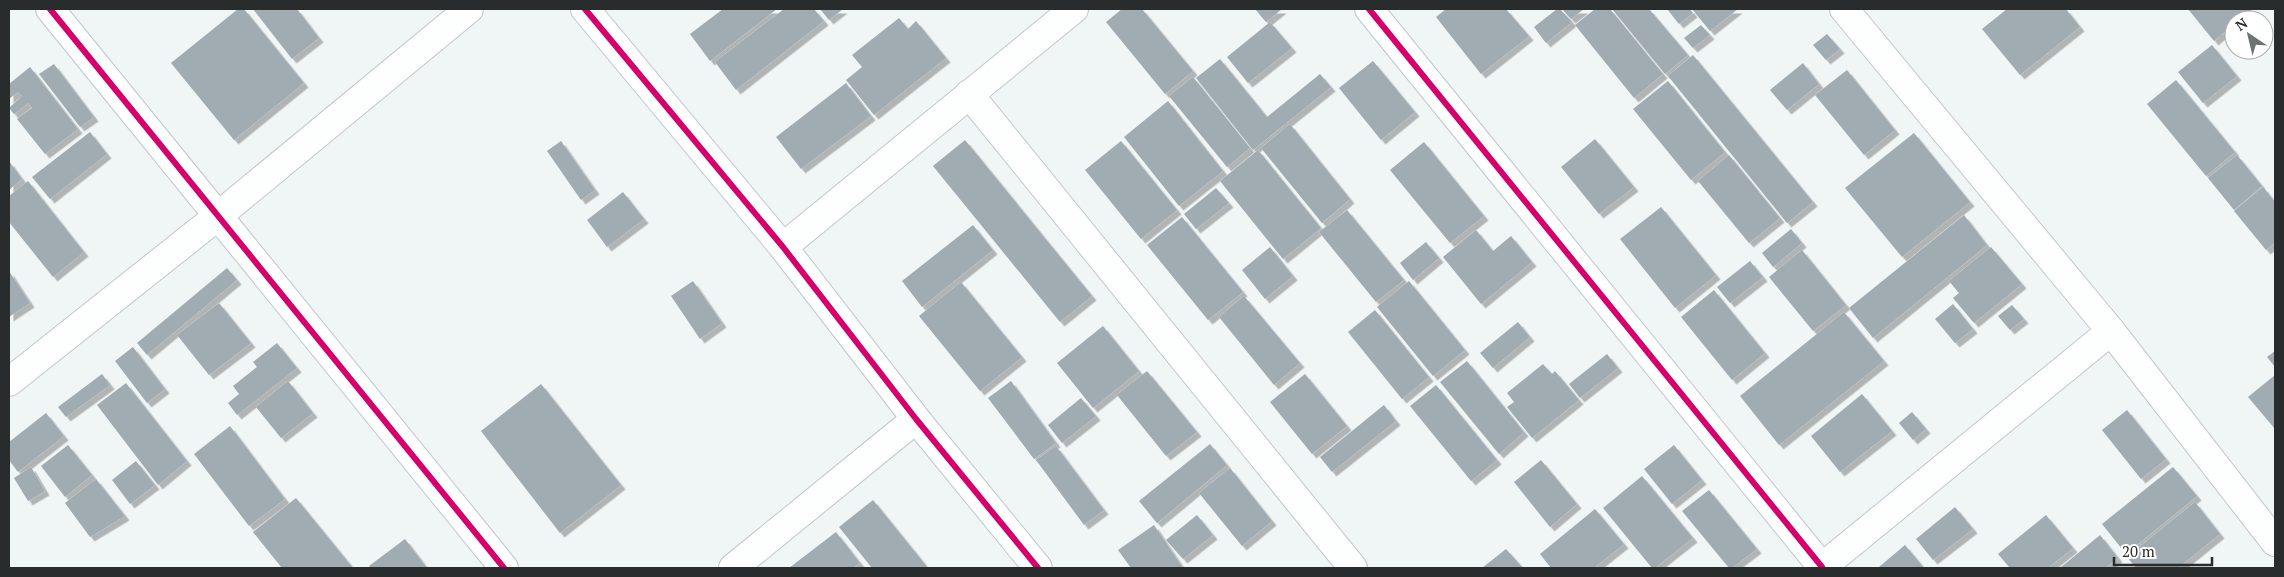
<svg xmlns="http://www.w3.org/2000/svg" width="2284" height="577" font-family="'PT Serif',serif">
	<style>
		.building { fill: #a1abb2; filter: url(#shadow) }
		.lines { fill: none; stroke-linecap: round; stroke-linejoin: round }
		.minor-casing { stroke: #c3c7c9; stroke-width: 30 }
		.minor { stroke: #fdfefe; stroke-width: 28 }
		.cycleway-casing { stroke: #fff; stroke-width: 9 }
		.cycleway { stroke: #d6006c; stroke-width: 6 }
	</style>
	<defs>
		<filter id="shadow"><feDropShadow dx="4.5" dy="4.5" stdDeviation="0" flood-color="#0004"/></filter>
	</defs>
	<rect width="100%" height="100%" fill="#f0f5f6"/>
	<!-- building -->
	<g class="building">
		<polygon points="238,9 244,9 304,83 234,140 171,63"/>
		<polygon points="253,9 297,9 319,38 292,59"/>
		<polygon points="723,9 777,9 710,61 690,34"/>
		<polygon points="784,9 814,9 824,21 736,90 715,62"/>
		<polygon points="820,9 843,9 829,20"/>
		<polygon points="1122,9 1142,9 1193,71 1165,94 1106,22"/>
		<polygon points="1255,9 1282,9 1266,22"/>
		<polygon points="1446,9 1506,9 1529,36 1481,74 1436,17"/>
		<polygon points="1557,9 1560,9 1572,22 1546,43 1534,27"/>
		<polygon points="1562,9 1584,9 1571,19"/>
		<polygon points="1595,9 1610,9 1663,74 1634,98 1575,25"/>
		<polygon points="1612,9 1649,9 1688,55 1665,74"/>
		<polygon points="1667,9 1690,9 1693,13 1679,24"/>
		<polygon points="1692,9 1738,9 1710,31"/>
		<polygon points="2007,9 2066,9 2080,27 2020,75 1982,29"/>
		<polygon points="2188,9 2253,9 2239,20 2234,20 2234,24 2214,41"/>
		<polygon points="899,18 908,29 916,21 946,58 874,115 846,80 862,67 852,55"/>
		<polygon points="1270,22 1292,48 1248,83 1227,57"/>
		<polygon points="1701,25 1710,35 1693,48 1684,38"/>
		<polygon points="1827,34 1840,49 1826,60 1813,45"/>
		<polygon points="2212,45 2237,76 2203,103 2178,72"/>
		<polygon points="1693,55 1813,202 1787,223 1668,76"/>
		<polygon points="1220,59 1267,117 1320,74 1331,87 1253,150 1196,78"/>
		<polygon points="1373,61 1415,112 1381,140 1339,88"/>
		<polygon points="1803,63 1819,84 1787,110 1770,90"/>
		<polygon points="54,64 94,117 80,127 39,74"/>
		<polygon points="30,67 78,129 45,154 17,119 32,108 28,103 14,114 9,108 22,96 18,92 9,99 9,84"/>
		<polygon points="1847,70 1895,130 1864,155 1815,95"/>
		<polygon points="1193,77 1250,148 1227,167 1169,96"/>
		<polygon points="2176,80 2235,152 2206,176 2147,104"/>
		<polygon points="1668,81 1725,152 1691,180 1633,109"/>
		<polygon points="846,83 871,116 801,169 776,137"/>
		<polygon points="1168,101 1223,171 1179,206 1124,137"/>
		<polygon points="1290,124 1350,199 1322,223 1261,148"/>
		<polygon points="90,132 107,154 50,199 32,177"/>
		<polygon points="1914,133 1970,202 1902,257 1845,188"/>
		<polygon points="1595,139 1634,187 1599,214 1561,167"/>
		<polygon points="965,140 1092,296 1060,322 933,166"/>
		<polygon points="561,141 595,190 581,200 547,151"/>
		<polygon points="1121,141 1177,210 1141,239 1085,170"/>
		<polygon points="1424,142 1484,216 1450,243 1390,170"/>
		<polygon points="1258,150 1321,228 1283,259 1220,181"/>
		<polygon points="1729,155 1780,218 1749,243 1698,181"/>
		<polygon points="2237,155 2262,186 2234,210 2208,178"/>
		<polygon points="9,161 22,179 9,190"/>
		<polygon points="28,181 84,252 53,277 9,222 9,196"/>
		<polygon points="2263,187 2275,202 2275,243 2266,250 2234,211"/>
		<polygon points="1216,188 1229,203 1196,229 1184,214"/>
		<polygon points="623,192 644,219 607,247 587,220"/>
		<polygon points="1661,207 1716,275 1675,308 1620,239"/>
		<polygon points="1347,210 1404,280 1376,302 1319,232"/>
		<polygon points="1964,215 1987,245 1873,338 1849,308"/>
		<polygon points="1182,217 1243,292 1208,320 1147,245"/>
		<polygon points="973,225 993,250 922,307 902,281"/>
		<polygon points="1791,229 1802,243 1773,267 1762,253"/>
		<polygon points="1476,230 1493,251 1511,236 1532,262 1481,304 1443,257"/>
		<polygon points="1426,242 1439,258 1413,280 1400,263"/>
		<polygon points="1270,247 1293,276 1265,299 1242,270"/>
		<polygon points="1991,247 2022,284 1974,323 1953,298 1959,293 1949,281"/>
		<polygon points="1802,250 1846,305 1813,331 1769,277"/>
		<polygon points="1750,261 1763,277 1730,303 1717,287"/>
		<polygon points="227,268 237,280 147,355 137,343"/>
		<polygon points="9,271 30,303 9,317"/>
		<polygon points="693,281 722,323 700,339 671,296"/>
		<polygon points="1409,281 1465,350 1433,376 1377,307"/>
		<polygon points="961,282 1022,357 980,391 919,316"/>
		<polygon points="1714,290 1765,353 1732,380 1681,317"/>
		<polygon points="1244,296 1300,363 1274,385 1219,317"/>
		<polygon points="219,303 251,343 209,375 177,335"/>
		<polygon points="1953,304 1973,329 1955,343 1935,319"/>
		<polygon points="2012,305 2024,319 2010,330 1998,316"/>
		<polygon points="1375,310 1429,377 1402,399 1348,332"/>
		<polygon points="1844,312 1884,361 1779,445 1740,396"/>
		<polygon points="1518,322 1530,337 1493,368 1480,353"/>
		<polygon points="1103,326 1139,371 1093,408 1057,363"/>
		<polygon points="277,343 297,368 237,415 228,403 239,394 233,386 257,367 253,362"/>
		<polygon points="133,347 165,389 147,403 115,361"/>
		<polygon points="2275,351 2275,367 2267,357"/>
		<polygon points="1607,354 1618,368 1580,398 1569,384"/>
		<polygon points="1467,361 1524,432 1499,454 1440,382"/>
		<polygon points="1543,364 1552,374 1555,371 1579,400 1532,438 1507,407 1514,402 1507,393"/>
		<polygon points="1147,371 1197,432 1166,456 1117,395"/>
		<polygon points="102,374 110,385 66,417 58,407"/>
		<polygon points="1305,374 1347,426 1312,454 1270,402"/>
		<polygon points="2275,375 2275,429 2248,397"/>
		<polygon points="288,381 313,413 281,438 256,407"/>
		<polygon points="1011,381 1056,443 1034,459 988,398"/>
		<polygon points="126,383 187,461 158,485 97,405"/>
		<polygon points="541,384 621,485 560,533 481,431"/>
		<polygon points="1436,385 1497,460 1471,481 1410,406"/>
		<polygon points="1862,394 1892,431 1840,472 1811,436"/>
		<polygon points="1081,398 1096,416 1062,443 1048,425"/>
		<polygon points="1384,405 1396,421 1332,472 1320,457"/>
		<polygon points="2127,410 2166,459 2141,479 2102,430"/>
		<polygon points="1912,412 1926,429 1913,440 1899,423"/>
		<polygon points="46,413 64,436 18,472 9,460 9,442"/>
		<polygon points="230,426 285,499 249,526 194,454"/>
		<polygon points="1210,444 1227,465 1157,523 1139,501"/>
		<polygon points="68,445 92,475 65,497 41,466"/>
		<polygon points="1674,445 1702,480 1672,504 1644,469"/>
		<polygon points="1056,446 1104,510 1084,525 1036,460"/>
		<polygon points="1541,460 1577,504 1550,527 1514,482"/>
		<polygon points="136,461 155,485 130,504 112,480"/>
		<polygon points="31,467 45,491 28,501 14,478"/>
		<polygon points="2173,467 2197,496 2126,554 2102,524"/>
		<polygon points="1230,468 1272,521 1242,546 1199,493"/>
		<polygon points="1642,476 1693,538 1655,568 1652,568 1603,508"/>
		<polygon points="96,479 125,516 90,537 65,503"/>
		<polygon points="1709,490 1757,549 1732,568 1729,568 1682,511"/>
		<polygon points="296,498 353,568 282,568 253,532"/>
		<polygon points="873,500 928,568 872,568 839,527"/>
		<polygon points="2195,502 2220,534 2178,568 2136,568 2127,557"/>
		<polygon points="1955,507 1973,529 1933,560 1916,539"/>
		<polygon points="1595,509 1624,544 1594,568 1551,568 1540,554"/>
		<polygon points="1197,515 1213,535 1183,559 1166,540"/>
		<polygon points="2046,515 2073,548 2048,568 2010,568 1998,554"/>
		<polygon points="1154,525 1183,568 1131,568 1118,550"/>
		<polygon points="836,532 860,563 853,568 789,568"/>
		<polygon points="2100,535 2118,558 2105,568 2060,568"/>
		<polygon points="405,539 427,568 371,568 369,566"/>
		<polygon points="1905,545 1924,568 1880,568 1879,567"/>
		<polygon points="1506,549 1523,568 1482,568"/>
	</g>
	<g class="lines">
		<!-- minor casing -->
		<g class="minor-casing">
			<g id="minor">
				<polyline points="50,9 504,568"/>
				<polyline points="585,9 783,247 916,419 1038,568"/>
				<polyline points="1369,9 1822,567"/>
				<polyline points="1844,9 2111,331 2275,542"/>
				<polyline points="969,94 1353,568"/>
				<polyline points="783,247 1074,9"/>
				<polyline points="9,382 218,216 469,9"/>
				<polyline points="733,568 916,419"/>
				<polyline points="1821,568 2111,331"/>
			</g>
		</g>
		<!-- minor -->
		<use href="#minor" class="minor"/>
		<!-- cycleway casing -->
		<g class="cycleway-casing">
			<g id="cycleway">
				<polyline points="50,9 504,568"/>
				<polyline points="585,9 783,247 916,419 1038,568"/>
				<polyline points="1369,9 1822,567"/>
			</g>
		</g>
		<!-- cycleway -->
		<use href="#cycleway" class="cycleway"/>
	</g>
	<!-- border -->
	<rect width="2284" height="577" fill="none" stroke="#282c2d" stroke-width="20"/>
	<!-- north arrow -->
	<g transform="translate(2249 35) rotate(325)"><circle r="24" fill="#ffffff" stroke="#a9abab"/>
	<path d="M0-4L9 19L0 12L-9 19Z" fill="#6e7273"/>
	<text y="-8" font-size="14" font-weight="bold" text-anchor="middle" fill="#282c2d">N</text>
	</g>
	<!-- scale -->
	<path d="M2114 557v8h98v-8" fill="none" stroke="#282c2d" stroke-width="2.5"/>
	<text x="2122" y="557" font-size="15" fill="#282c2d" stroke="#ffffff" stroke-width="4" paint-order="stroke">20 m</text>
</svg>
